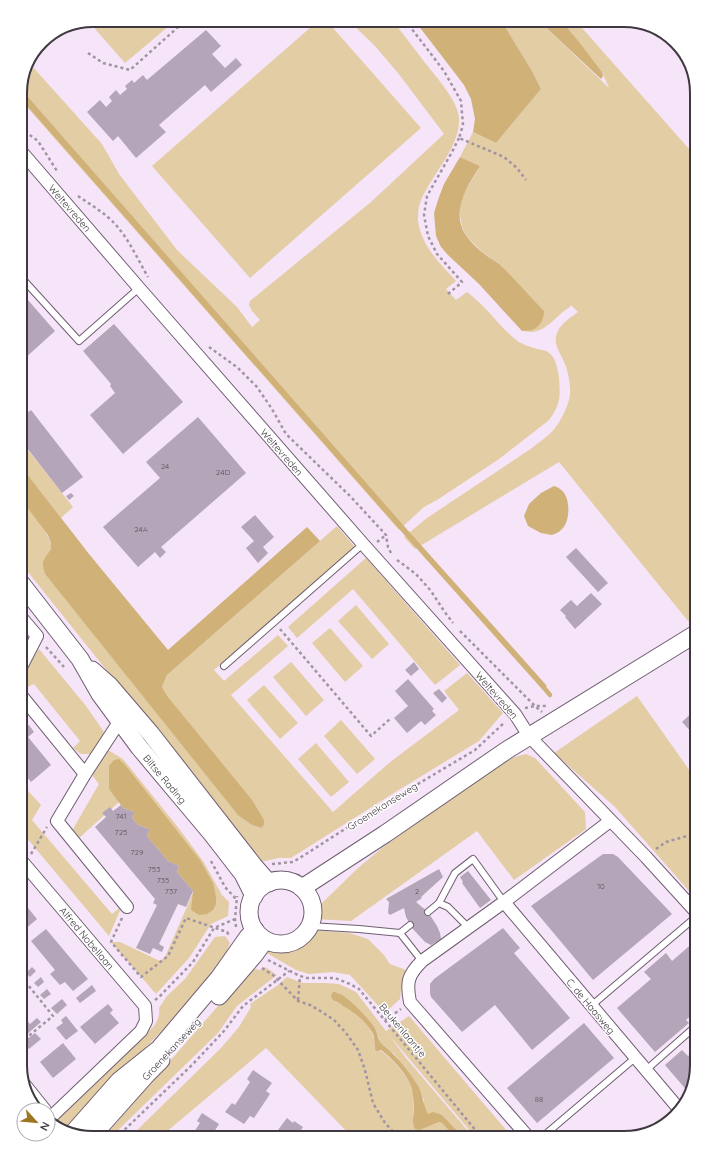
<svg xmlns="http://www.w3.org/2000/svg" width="717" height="1158" font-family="Quicksand,sans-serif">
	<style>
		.green { fill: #e3cda5 }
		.water { fill: #d0b177 }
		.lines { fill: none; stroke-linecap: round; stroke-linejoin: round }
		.stream { stroke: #d0b177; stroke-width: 4.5 }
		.building { fill: #b5a5b8 }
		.lane-casing { stroke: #6f5f71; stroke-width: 8 }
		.street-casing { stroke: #6f5f71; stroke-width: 14 }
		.secondary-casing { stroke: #6f5f71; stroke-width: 19 }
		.path { stroke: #a194a3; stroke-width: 2.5; stroke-dasharray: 3 3; stroke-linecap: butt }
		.lane { stroke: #fff; stroke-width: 6 }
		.street { stroke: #fff; stroke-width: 12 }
		.secondary { stroke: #fff; stroke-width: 17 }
		.labels { text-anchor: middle; stroke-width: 3; stroke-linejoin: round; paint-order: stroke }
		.number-label { font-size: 8px; fill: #5c535e }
		.street-label { font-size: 10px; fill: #3f3840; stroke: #fff }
		.rim { fill: none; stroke: #3f3840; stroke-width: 2 }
	</style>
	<rect width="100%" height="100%" fill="#f6e4f8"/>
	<!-- green -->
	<g class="green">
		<polygon points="93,20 176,20 125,63 88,21"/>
		<polygon points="319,20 326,20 421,128 250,278 152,166"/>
		<path d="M348,20L393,21C404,35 415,50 426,64C437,78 458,101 459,118C460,132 453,146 446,158C438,171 425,189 420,203C418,208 418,215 418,221C422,247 439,262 456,281L446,289L456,300L467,292C485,305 498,325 515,339C520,344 531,347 537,349C542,350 546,350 549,353C559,359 561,388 559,399C558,407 553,415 548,421L499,459L437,500L424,507L399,530L20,99V89L31,65L102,144L119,174L177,250L237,307L252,327L260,320L252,311L249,305L250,301L371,202L444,134L398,73L375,46Z"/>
		<path d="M501,20H538L609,88L602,72L580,43L561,20H575L697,158V615L688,621L559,462L415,549L404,537L427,518L532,448C539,442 549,436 555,428C561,421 569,404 570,395C571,386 568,370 564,362C561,354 554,346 556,336C559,324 569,319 578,312L571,305L570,307C557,314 548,331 531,332C528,332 525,331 522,331H523L498,263L486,255L473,243L466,236L462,226L460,216V202L465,192L480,166L460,157L473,132L496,143L541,89L532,71Z"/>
		<polygon points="20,440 73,507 61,518 20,465"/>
		<path d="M20,498C27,508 54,537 51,548C50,553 46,557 43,561L45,574L238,814L252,825L260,828L264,825V820L168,697L162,687L167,675L337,526L355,547L214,670L224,681L278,635L288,646L231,695L333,812L389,763L459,710L444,691L467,673L503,713L479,741L397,791L291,858H279L260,862L20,562Z"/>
		<polygon points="366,558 460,665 435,685 353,589 297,638 288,627"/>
		<polygon points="356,605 389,644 372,659 338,621"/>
		<polygon points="330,628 363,666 345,682 312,643"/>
		<polygon points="39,649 86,706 104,732 100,742 90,754 81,754 73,748 80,741 34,684 25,688 20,679"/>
		<polygon points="291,662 324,700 306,716 273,677"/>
		<polygon points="264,685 298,723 280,739 247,700"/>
		<polygon points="637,696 697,781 697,900 615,807 554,753"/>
		<polygon points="341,720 375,759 357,774 324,736"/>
		<polygon points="316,743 349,782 331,797 298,759"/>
		<polygon points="108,750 123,759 177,826 203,861 222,895 229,902 228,916 211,924 189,958 156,994 111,942 120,942 160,961 165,957 193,893 213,910 109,766 109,789 119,802 79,838 73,829 99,784 92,775"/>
		<polygon points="526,754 535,758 585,812 586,829 514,880 477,831 351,921 315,919 320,905 358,868 382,848 478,779 511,758"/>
		<polygon points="20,782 41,805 32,820 112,914 122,906 109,936 20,830"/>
		<polygon points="313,930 349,933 368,939 383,954 390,964 406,970 402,981 400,999 385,1013 350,975 333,972 309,974 296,970 265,952 276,949 286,950 302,943"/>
		<path d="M225,936L230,943L226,953L203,983L173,1019L148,1045L109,1082L65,1130L53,1126L52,1125L154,1026C158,1020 160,1015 159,1008L167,996L185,979L215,937Z"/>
		<polygon points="265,967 277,975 237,1006 218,1033 110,1138 103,1138 251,968 260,970"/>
		<path d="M287,977L303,983H325L339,984L356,992L386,1031L409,1016L513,1138H476L389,1035L406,1058L474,1138H464L442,1115L428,1114L424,1107V1100L409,1073L394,1054L381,1043L378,1036L351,1002L337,992L336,1002C351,1009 378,1028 374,1047C388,1053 407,1074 412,1089C415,1101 413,1112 413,1124L420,1130L439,1122L442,1123L456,1138H353L266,1048L159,1138H129L221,1048L239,1027L251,1007L250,1004L278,985Z"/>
	</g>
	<!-- water -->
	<g class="water">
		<polygon points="421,20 501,20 532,71 541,89 496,143 473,132 475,119 471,99 464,85 418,25"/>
		<polygon points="538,20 561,20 580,43 602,72 603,76 601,79"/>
		<polygon points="20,88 404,526 547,686 542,689 384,512 28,107 20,98"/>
		<path d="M460,157L480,166C464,191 447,218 473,244C477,248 482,252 487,256C491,259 496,261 499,264C515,279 529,296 544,311C544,319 540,327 532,330C529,331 525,330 522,331L479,284L448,255L441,247L436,236L434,213L439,197L444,184Z"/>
		<polygon points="20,465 89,554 168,650 307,527 320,541 167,675 162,687 168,697 252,800 264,820 264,825 261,828 252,825 238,815 45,574 43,566 43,561 51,549 51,543 48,535 20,498"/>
		<path d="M554,486C556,487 558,487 560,489C571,496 571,522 561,530C559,532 555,534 552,535L541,533L528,526L524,516L529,504L541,493Z"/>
		<polygon points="119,759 126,766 200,860 213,883 216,897 216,904 213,910 207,914 199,915 191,910 193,891 177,872 179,866 168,861 147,836 149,831 149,829 138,825 132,818 134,814 134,812 123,808 109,789 109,766 114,760"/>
		<path d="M333,992C344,991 368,1018 374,1027C377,1032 378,1040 382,1044C385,1047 390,1050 393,1054C402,1063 411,1074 418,1086C423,1095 423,1105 428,1114L433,1112L442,1115L464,1138H456L442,1123L439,1122L420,1130L415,1129C411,1121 414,1116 414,1108C414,1102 413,1095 412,1089C408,1075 392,1058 381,1050L376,1051C373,1045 376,1038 372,1032C365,1021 354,1012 343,1006C340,1003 336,1002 332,999L331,995Z"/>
	</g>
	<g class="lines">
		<!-- stream -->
		<polyline class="stream" points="540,683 550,695"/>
	</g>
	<!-- building -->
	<g class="building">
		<polygon points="206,30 221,46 212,54 225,68 236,58 242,65 211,92 205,85 159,125 166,132 136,158 118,136 113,141 87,112 100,100 106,107 112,101 109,97 116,90 120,95 127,89 125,86 132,80 134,83 143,75 147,80"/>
		<polygon points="20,291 55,331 23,360 20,357"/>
		<polygon points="114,324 183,402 123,454 90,415 115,393 110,386 111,384 83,351"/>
		<polygon points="31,410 83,477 62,493 20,439 20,418"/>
		<polygon points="198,417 246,473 161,547 166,552 160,558 155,552 138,567 103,527 160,478 146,462"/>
		<polygon points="71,493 74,496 69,500 66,496"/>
		<polygon points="255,515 274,537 263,547 268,553 258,563 246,548 254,541 241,527"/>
		<polygon points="576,548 608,583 598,592 566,557"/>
		<polygon points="591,593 602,604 575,629 565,617 566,616 560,610 571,600 577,606"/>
		<polygon points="414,662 419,669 411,676 405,670"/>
		<polygon points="408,679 434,709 432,711 436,715 425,725 421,721 407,733 394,718 408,706 395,691"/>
		<polygon points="439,689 447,698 442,703 433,693"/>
		<polygon points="696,709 697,711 697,736 696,737 682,722"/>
		<polygon points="29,725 34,732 28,737 51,765 31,782 20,768 20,732"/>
		<polygon points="121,805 123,808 134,812 134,814 132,818 138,825 149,829 149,831 147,836 168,861 179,866 177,872 193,891 186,907 178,904 159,944 164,947 162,952 153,948 150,954 136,948 157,905 153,903 155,899 95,827 106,817 102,813 110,807 113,811"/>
		<polygon points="603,854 613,854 618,857 672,914 593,980 531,906"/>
		<polygon points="439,869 443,877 421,897 422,898 416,902 428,912 437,926 440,933 441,939 431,945 425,942 412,928 406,917 404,908 390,915 388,913 389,902 386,899"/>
		<polygon points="468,871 491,900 480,908 462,883 463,882 460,877"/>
		<polygon points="20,898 37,919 23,931 20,928"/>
		<polygon points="503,928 520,948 514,953 570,1018 532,1050 495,1005 462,1032 431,997 430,993 430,984 434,979"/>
		<polygon points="46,929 88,979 73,991 65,982 60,985 50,974 55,970 31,941"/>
		<polygon points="695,941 697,944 697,999 694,1002 697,1006 697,1010 686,1020 689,1023 655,1052 617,1008 651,979 644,972 666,953 672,961"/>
		<polygon points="32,967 36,971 30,977 26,973"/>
		<polygon points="41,977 44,982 38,987 34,983"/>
		<polygon points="92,985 96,991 80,1003 76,998"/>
		<polygon points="47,989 51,994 44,999 40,995"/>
		<polygon points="62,999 67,1005 57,1014 51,1008"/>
		<polygon points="108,1004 113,1010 110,1013 119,1023 95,1044 80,1027"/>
		<polygon points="20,1012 30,1024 37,1018 41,1022 26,1035 25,1034 20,1038"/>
		<polygon points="66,1016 78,1031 66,1040 56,1028 63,1023 61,1020"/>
		<polygon points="584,1023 614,1058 537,1123 507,1088"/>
		<polygon points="35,1033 41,1039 29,1049 23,1042"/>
		<polygon points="63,1043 76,1059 53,1078 40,1062"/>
		<polygon points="697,1049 697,1065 689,1093 665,1065 682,1050 688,1056"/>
		<polygon points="253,1070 272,1083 266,1091 270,1094 254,1118 250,1116 244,1124 225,1112 232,1103 235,1105 250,1082 247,1079"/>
		<polygon points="202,1113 219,1124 214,1132 219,1136 218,1138 190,1138 200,1123 197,1121"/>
		<polygon points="664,1117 667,1121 656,1130 644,1133"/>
		<polygon points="287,1118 293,1123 294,1121 303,1127 301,1130 313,1138 283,1138 285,1135 278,1130"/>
	</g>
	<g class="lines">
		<!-- lane casing -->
		<g class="lane-casing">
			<g id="lane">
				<polyline points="20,276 79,341 139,288"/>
				<polyline points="224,666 363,544"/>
				<polyline points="439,903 448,907 469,928"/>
				<polyline points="428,912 439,903 455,873 473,859 504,902"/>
				<polyline points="310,926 359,929 400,933 410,925"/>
				<polyline points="400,933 422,961"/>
				<polyline points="591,1006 697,916"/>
				<polyline points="646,1070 697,1025"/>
				<polyline points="541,1138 635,1058"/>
			</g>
		</g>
		<!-- street casing -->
		<g class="street-casing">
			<g id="street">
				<polyline points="20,150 139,288 363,544 515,714 529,736 646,857 697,913"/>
				<polyline points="20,669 37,636 20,616"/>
				<polyline points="20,694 85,774 123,716"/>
				<polyline points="85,774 57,821 127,907"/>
				<polyline points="20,859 145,1006 146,1021 141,1031 48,1120"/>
				<polyline points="504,902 679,1109"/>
				<polyline points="25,1085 45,1110"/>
				<path d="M529,1138L410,1002C406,982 408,975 422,961L504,902L610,821"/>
			</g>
		</g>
		<!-- secondary casing -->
		<g class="secondary-casing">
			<g id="secondary">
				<polyline points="20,582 80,659 100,694 139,747 212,834 243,874 254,896"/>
				<polyline points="92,670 109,685 151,734 254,866 269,883"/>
				<circle cx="281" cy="912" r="32"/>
				<polyline points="302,888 385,834 507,750 697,633"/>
				<polyline points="219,996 255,954 265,940"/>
				<polyline points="73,1133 119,1081 159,1049 219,978 248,937 255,930"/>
				<polyline points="90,1138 147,1074 161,1060"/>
			</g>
		</g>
		<!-- path -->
		<g class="path">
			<polyline points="235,20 238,23 241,20"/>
			<polyline points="405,20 444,71 461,101 463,125 459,138 504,157 517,168 526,180"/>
			<polyline points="88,53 103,63 130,70 186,20"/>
			<polyline points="20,128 38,141 57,171"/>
			<path d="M78,196C91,205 105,213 115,224C129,239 138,260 148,277"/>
			<polyline points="448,294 462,282 437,254 428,236 424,215 427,196 452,152 459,138"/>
			<polyline points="209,347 238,368 257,387 272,409 286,434 351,497 386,535 388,547 392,555"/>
			<polyline points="377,542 386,535"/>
			<polyline points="397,560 416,574 431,591 444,611 453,623"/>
			<polyline points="280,629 371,736 390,719"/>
			<polyline points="460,631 535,706 542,712"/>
			<polyline points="46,647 64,667"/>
			<polyline points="525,708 535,706 548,706"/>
			<polyline points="656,849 666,842 694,834 697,834"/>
			<polyline points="31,854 47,827"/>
			<polyline points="211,861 225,887 236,899"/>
			<polyline points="272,864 293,862 306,854 381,806 475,750 505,722"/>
			<polyline points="122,918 111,942 141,977 168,956 186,918 227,932 230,937"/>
			<polyline points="236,927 235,919 237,896"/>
			<polyline points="268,960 300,976 307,978 335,978 350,984 359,989 482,1138"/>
			<polyline points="262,968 273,975 298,1001 310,1005 322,1012 334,1020 346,1033 358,1050 365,1070 373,1103 385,1123 399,1138"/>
			<polyline points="155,1000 159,997 193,962 214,928 235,919"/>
			<polyline points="298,1000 300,976"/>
			<polyline points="385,1020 401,1009"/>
			<polyline points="20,1043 53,1016 20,975"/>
			<polyline points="116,1138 192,1065 224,1031 243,1006 289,971"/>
		</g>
		<!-- lane -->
		<use href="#lane" class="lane"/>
		<!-- street -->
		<use href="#street" class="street"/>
		<!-- secondary -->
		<use href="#secondary" class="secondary"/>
	</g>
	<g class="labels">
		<!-- number labels -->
		<g class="number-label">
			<text x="165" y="469">24</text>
			<text x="223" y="475">24D</text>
			<text x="141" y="532">24A</text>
			<text x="121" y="819">741</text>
			<text x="121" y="835">725</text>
			<text x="137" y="855">729</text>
			<text x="154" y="872">753</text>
			<text x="163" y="883">735</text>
			<text x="601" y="889">10</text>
			<text x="171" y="894">737</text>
			<text x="417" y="894">2</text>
			<text x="539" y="1102">88</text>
		</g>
		<!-- street labels -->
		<g class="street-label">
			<text transform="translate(70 208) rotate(49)" y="4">Weltevreden</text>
			<text transform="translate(282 452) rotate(49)" y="4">Weltevreden</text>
			<text transform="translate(497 695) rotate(49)" y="4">Weltevreden</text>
			<text transform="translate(165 779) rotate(50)" y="4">Biltse Rading</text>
			<text transform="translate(382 806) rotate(-32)" y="4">Groenekanseweg</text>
			<text transform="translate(87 938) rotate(50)" y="4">Alfred Nobellaan</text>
			<text transform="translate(591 1006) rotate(50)" y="4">C. de Haasweg</text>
			<text transform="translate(403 1030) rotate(50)" y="4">Beukenlaantje</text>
			<text transform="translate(171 1049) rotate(-47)" y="4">Groenekanseweg</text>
		</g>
	</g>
	<!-- crop -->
	<path d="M0 0H717V1158H0ZM93 27H624A66 66 0 0 1 690 93V1065A66 66 0 0 1 624 1131H93A66 66 0 0 1 27 1065V93A66 66 0 0 1 93 27Z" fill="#fff" fill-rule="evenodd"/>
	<path class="rim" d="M93 27H624A66 66 0 0 1 690 93V1065A66 66 0 0 1 624 1131H93A66 66 0 0 1 27 1065V93A66 66 0 0 1 93 27Z"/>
	<!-- north arrow -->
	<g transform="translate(36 1122) rotate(117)"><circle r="19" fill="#ffffff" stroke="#b2afb3"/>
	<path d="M0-3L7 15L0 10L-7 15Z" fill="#9c7622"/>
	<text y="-6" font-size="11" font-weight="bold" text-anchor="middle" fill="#3f3840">N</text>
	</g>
</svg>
